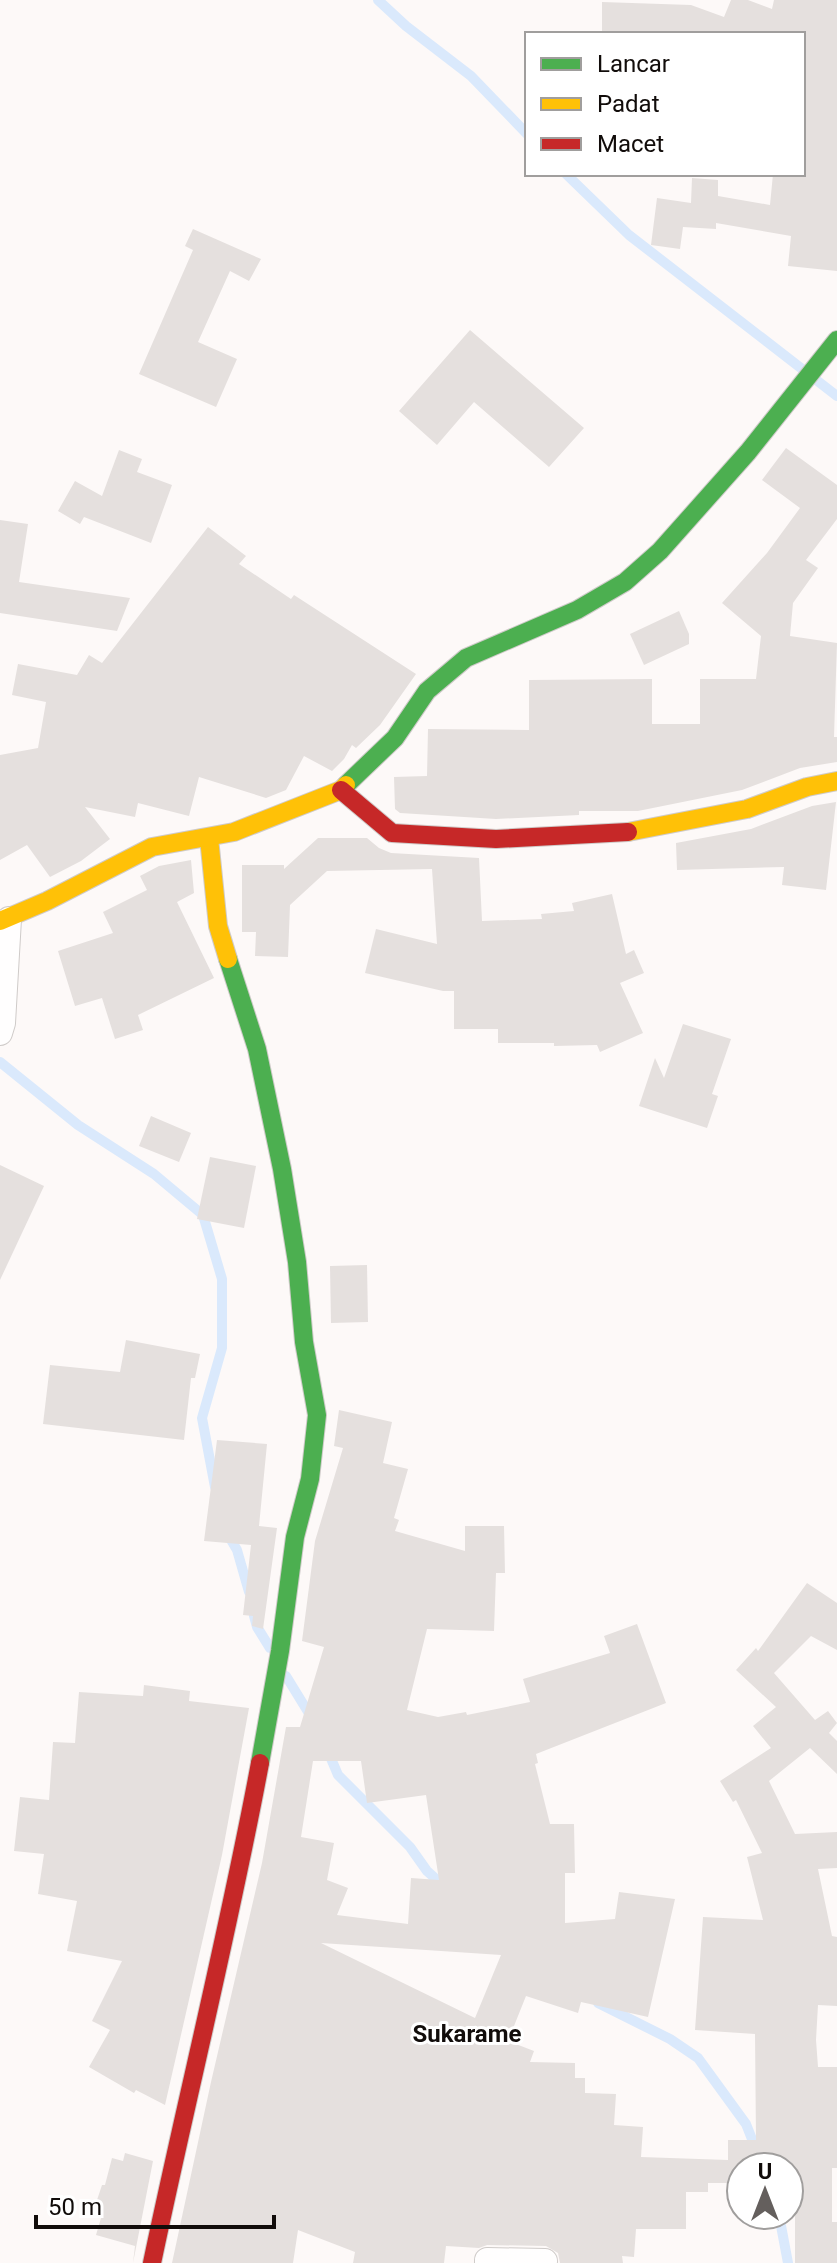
<svg xmlns="http://www.w3.org/2000/svg" width="837" height="2263" font-family="Roboto,sans-serif">
	<style>
		.lines { fill: none; stroke-linecap: round; stroke-linejoin: round }
		.stream { stroke: #dae9fc; stroke-width: 10 }
		.building { fill: #e5e0de; fill-rule: evenodd }
		.street-casing { stroke: #cfcbc9; stroke-width: 26 }
		.fast-casing { stroke: #cfcbc9; stroke-width: 20 }
		.slow-casing { stroke: #cfcbc9; stroke-width: 20 }
		.jam-casing { stroke: #cfcbc9; stroke-width: 20 }
		.street { stroke: #fffefe; stroke-width: 24 }
		.fast { stroke: #4caf50; stroke-width: 18 }
		.slow { stroke: #ffc107; stroke-width: 18 }
		.jam { stroke: #c62828; stroke-width: 18 }
		.labels { text-anchor: middle; stroke-width: 6; stroke-linejoin: round; paint-order: stroke }
		.quarter-label { font-size: 24px; font-weight: bold; fill: #110c0a; stroke: #fff }
	</style>
	<rect width="100%" height="100%" fill="#fdf9f8"/>
	<g class="lines">
		<!-- stream -->
		<g class="stream">
			<polyline points="378,0 406,26 471,76 527,134"/>
			<polyline points="566,174 629,235 837,396"/>
			<polyline points="0,1062 78,1125 154,1174 203,1215 222,1279 222,1348 202,1418 215,1487"/>
			<polyline points="227,1533 237,1550 249,1592"/>
			<polyline points="254,1616 257,1627 270,1648"/>
			<polyline points="286,1676 313,1720"/>
			<polyline points="327,1749 338,1775 410,1847 427,1871 445,1887"/>
			<polyline points="598,2003 670,2039 698,2058 746,2124 763,2167"/>
			<polyline points="779,2215 788,2263"/>
		</g>
	</g>
	<!-- building -->
	<g class="building">
		<polygon points="731,0 748,0 772,9 774,0 837,0 837,271 788,266 791,236 716,223 716,229 683,227 680,249 651,245 657,198 691,203 692,178 718,180 718,196 770,205 773,174 803,174 803,34 602,34 602,2 691,5 724,17"/>
		<polygon points="193,229 261,259 249,281 230,271 198,342 237,359 216,407 139,374 193,250 185,246"/>
		<polygon points="470,330 584,428 549,467 474,402 437,445 399,411"/>
		<polygon points="786,448 837,485 837,519 806,560 818,568 793,603 790,636 837,643 834,737 837,737 837,762 800,768 742,790 638,811 579,811 579,815 496,819 400,813 395,809 394,777 427,776 428,729 529,730 529,680 652,679 652,724 700,724 700,679 756,679 761,636 722,603 767,553 800,508 762,480"/>
		<polygon points="119,450 142,459 137,472 172,485 151,543 84,517 80,524 58,511 75,481 102,496"/>
		<polygon points="0,520 28,524 19,582 130,598 117,631 0,613"/>
		<polygon points="208,527 246,556 239,564 291,599 294,595 416,674 380,725 356,748 352,745 344,759 332,771 304,756 286,790 266,798 199,777 189,816 138,803 135,817 85,807 110,839 81,861 50,877 27,845 0,860 0,755 38,748 46,702 12,695 18,664 77,675 89,655 102,663"/>
		<polygon points="679,611 689,634 689,644 644,665 630,634"/>
		<polygon points="836,802 826,890 782,885 784,867 677,870 676,843 751,829 812,806"/>
		<polygon points="318,838 367,838 379,848 391,853 479,858 482,921 542,919 541,914 574,911 572,903 612,894 626,954 634,950 644,973 620,983 643,1033 600,1052 597,1045 554,1046 554,1043 498,1043 498,1029 454,1029 454,991 443,991 365,973 376,929 437,944 432,869 327,871 290,905 288,957 255,956 256,932 242,932 242,865 284,865 284,869"/>
		<polygon points="191,860 194,893 177,902 214,978 138,1015 143,1030 115,1039 102,998 75,1006 58,951 113,933 103,912 147,890 140,876 159,866"/>
		<polygon points="683,1024 731,1039 712,1094 718,1096 707,1128 639,1106 655,1058 664,1078"/>
		<polygon points="151,1116 191,1133 179,1162 139,1146"/>
		<polygon points="210,1157 256,1166 244,1228 197,1219"/>
		<polygon points="0,1165 44,1186 0,1280"/>
		<polygon points="367,1265 368,1322 331,1323 330,1266"/>
		<polygon points="126,1340 200,1354 195,1378 191,1378 184,1440 43,1424 50,1365 120,1372"/>
		<path d="M339,1410L392,1422L383,1463L408,1469L394,1518L399,1520L395,1531L465,1551V1526H504L505,1573H496L494,1631L427,1629L407,1710L438,1717L466,1712L467,1715L530,1702L523,1679L610,1653L604,1636L637,1624L666,1703L536,1754L538,1763L535,1764L550,1824H574L575,1873H565V1923L615,1919L619,1892L675,1899L648,2017L581,2002L578,2013L526,1996L508,2041L534,2051L530,2062L575,2063V2078H585V2093L616,2094L614,2125L643,2127L641,2157L728,2160V2140H756L755,2034L695,2030L703,1917L763,1920L747,1857L762,1853L736,1800L733,1802L720,1781L771,1748L753,1726L776,1707L736,1670L756,1648L758,1651L807,1583L837,1603V1650L811,1636L774,1673L815,1720L828,1711L837,1723L829,1733L837,1741V1774L810,1748L769,1781L795,1834L837,1832V1868L818,1869L832,1936L837,1937V2006L818,2005L816,2040L818,2067H837V2168H832V2222H837V2263H795V2199H789V2167H741V2183H708V2192H686V2229H636L634,2257L622,2256L623,2263H560L558,2253L546,2246L487,2245L479,2248L446,2246L444,2263H353L355,2252L298,2230L293,2263H172L211,2082L262,1863L286,1727H300L324,1647L302,1641L315,1541L343,1448L334,1446ZM313,1761H361L367,1803L426,1795L439,1880L411,1878L408,1924L337,1915L348,1888L327,1880L334,1843L301,1837ZM321,1943L501,1955L475,2018Z"/>
		<polygon points="217,1440 267,1444 259,1526 277,1528 263,1629 252,1626 253,1616 243,1615 251,1545 204,1541"/>
		<polygon points="144,1685 190,1691 189,1701 249,1708 222,1855 165,2105 136,2090 134,2093 89,2067 110,2030 92,2021 122,1961 67,1951 77,1901 38,1894 44,1854 14,1851 20,1797 49,1800 53,1742 75,1743 79,1692 143,1696"/>
		<polygon points="125,2153 153,2161 133,2263 135,2246 96,2235 101,2218 92,2215 102,2185 105,2185 112,2158 123,2161"/>
	</g>
	<g class="lines">
		<!-- street casing -->
		<g class="street-casing">
			<g id="street">
				<polyline points="0,1033 3,1023 9,919"/>
				<polyline points="487,2263 487,2260 545,2261"/>
			</g>
		</g>
		<!-- fast casing -->
		<g class="fast-casing">
			<g id="fast">
				<polyline points="346,785 395,738 427,691 466,658 577,610 625,582 660,551 748,452 837,340"/>
				<polyline points="228,959 257,1049 282,1169 297,1262 304,1342 317,1415 310,1479 295,1537 280,1651 260,1763"/>
			</g>
		</g>
		<!-- slow casing -->
		<g class="slow-casing">
			<g id="slow">
				<polyline points="628,832 747,809 807,787 837,781"/>
				<polyline points="209,838 218,926 228,959"/>
				<polyline points="0,921 47,901 152,847 234,832 341,790 346,785"/>
			</g>
		</g>
		<!-- jam casing -->
		<g class="jam-casing">
			<g id="jam">
				<polyline points="341,790 392,833 496,839 628,832"/>
				<path d="M152,2263C187,2096 229,1930 260,1763"/>
			</g>
		</g>
		<!-- street -->
		<use href="#street" class="street"/>
		<!-- fast -->
		<use href="#fast" class="fast"/>
		<!-- slow -->
		<use href="#slow" class="slow"/>
		<!-- jam -->
		<use href="#jam" class="jam"/>
	</g>
	<g class="labels">
		<!-- quarter labels -->
		<g class="quarter-label">
			<text x="467" y="2042">Sukarame</text>
		</g>
	</g>
	<!-- legend -->
	<rect x="525" y="32" width="280" height="144" fill="#ffffff" stroke="#a09e9d" stroke-width="2"/>
	<rect x="541" y="58" width="40" height="12" fill="#4caf50" stroke="#a09e9d" stroke-width="2"/>
	<text x="597" y="72" font-size="24" fill="#110c0a">Lancar</text>
	<rect x="541" y="98" width="40" height="12" fill="#ffc107" stroke="#a09e9d" stroke-width="2"/>
	<text x="597" y="112" font-size="24" fill="#110c0a">Padat</text>
	<rect x="541" y="138" width="40" height="12" fill="#c62828" stroke="#a09e9d" stroke-width="2"/>
	<text x="597" y="152" font-size="24" fill="#110c0a">Macet</text>
	<!-- north arrow -->
	<g transform="translate(765 2191)"><circle r="38" fill="#ffffff" stroke="#a09e9d" stroke-width="2"/>
	<path d="M0-6L14 30L0 20L-14 30Z" fill="#645f5d"/>
	<text y="-12" font-size="22" font-weight="bold" text-anchor="middle" fill="#110c0a">U</text>
	</g>
	<!-- scale -->
	<path d="M36 2215v12h238v-12" fill="none" stroke="#110c0a" stroke-width="4"/>
	<text x="48" y="2215" font-size="24" fill="#110c0a" stroke="#ffffff" stroke-width="6" paint-order="stroke">50 m</text>
</svg>
